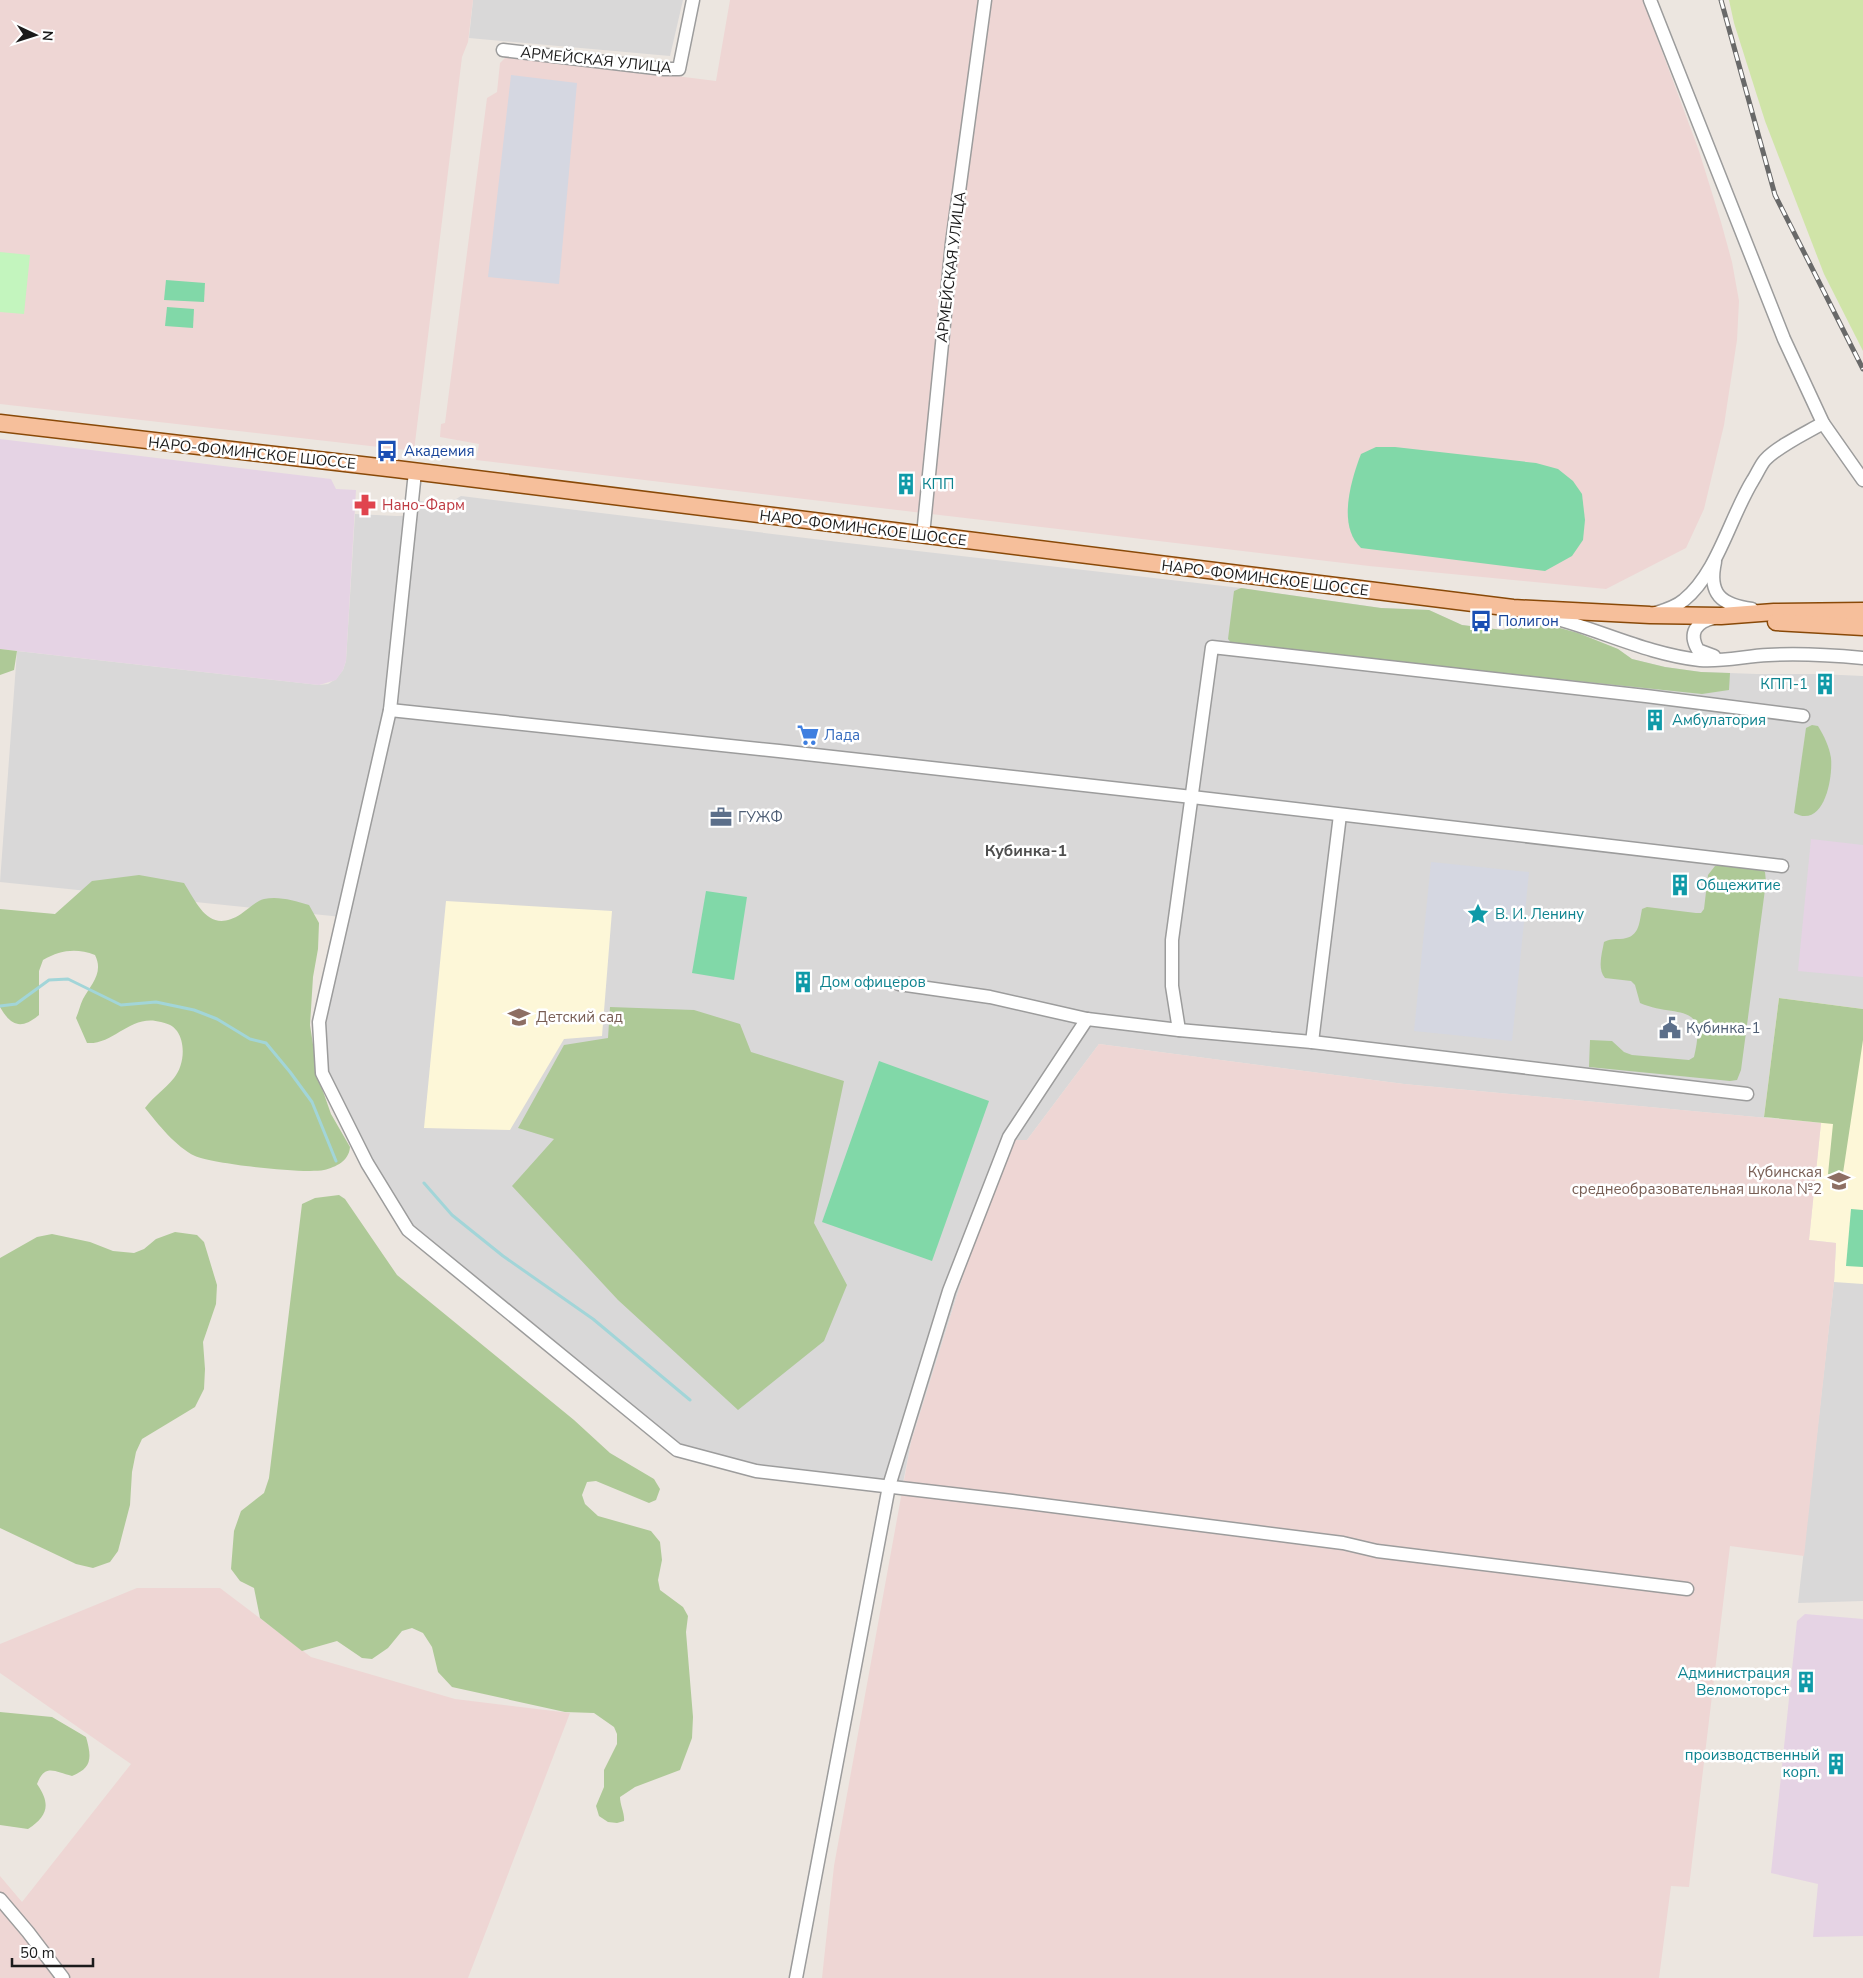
<svg xmlns="http://www.w3.org/2000/svg" width="1863" height="1978" font-family="'Nunito Sans',sans-serif">
	<style>
		.residential { fill: #d9d8d8 }
		.industrial { fill: #e5d3e4 }
		.education { fill: #fdf7d8 }
		.military { fill: #eed6d4 }
		.grass { fill: #d0e4a8 }
		.forest { fill: #aec997 }
		.park { fill: #c3f5be }
		.pitch { fill: #81d8a8 }
		.plaza { fill: #d5d7e1 }
		.lines { fill: none; stroke-linecap: round; stroke-linejoin: round }
		.stream { stroke: #a2d5d8; stroke-width: 3 }
		.minor-casing { stroke: #9c9c9c; stroke-width: 15 }
		.major-casing { stroke: #894908; stroke-width: 19 }
		.minor { stroke: #fff; stroke-width: 12 }
		.major { stroke: #f6bf9b; stroke-width: 16 }
		.rail-casing { stroke: #696969; stroke-width: 5 }
		.rail { stroke: #fff; stroke-width: 3; stroke-dasharray: 9; stroke-linecap: butt }
		.labels { text-anchor: middle; stroke-width: 5; stroke-linejoin: round; paint-order: stroke }
		.street-label { font-size: 15px; fill: #1b1b1b; stroke: #fff }
		.transit-label { font-size: 15px; fill: #164399; stroke: #fff; text-anchor: start }
		.culture-label { font-size: 15px; fill: #0d838f; stroke: #fff; text-anchor: start }
		.health-label { font-size: 15px; fill: #be3a42; stroke: #fff; text-anchor: start }
		.shop-label { font-size: 15px; fill: #366cbe; stroke: #fff; text-anchor: start }
		.service-label { font-size: 15px; fill: #4e5e75; stroke: #fff; text-anchor: start }
		.education-label { font-size: 15px; fill: #785e54; stroke: #fff; text-anchor: start }
		.neighbourhood-label { font-size: 16px; font-weight: bold; fill: #4e4e4e; stroke: #fff }
	</style>
	<rect width="100%" height="100%" fill="#ece6e0"/>
	<!-- residential -->
	<g class="residential">
		<polygon points="473,0 683,0 670,56 469,38"/>
		<polygon points="461,496 839,542 1241,588 1381,608 1429,610 1462,625 1503,630 1528,623 1545,624 1578,633 1618,649 1632,659 1665,667 1701,672 1757,674 1819,674 1863,676 1863,1601 1798,1603 1834,1282 1836,1243 1821,1123 1404,1084 1099,1044 1027,1140 983,1212 911,1442 902,1488 756,1471 677,1450 408,1230 322,1073 319,1022 342,917 0,882 17,651 319,685 328,684 336,679 343,670 346,661 355,514 397,516 418,515 419,501 448,504"/>
	</g>
	<!-- industrial -->
	<g class="industrial">
		<polygon points="0,439 331,479 336,489 356,490 346,661 343,670 336,680 319,685 0,649"/>
		<polygon points="1811,839 1863,845 1863,977 1798,971"/>
		<polygon points="1805,1614 1863,1619 1863,1936 1813,1937 1818,1884 1771,1873 1797,1621"/>
	</g>
	<!-- education -->
	<g class="education">
		<polygon points="446,901 612,911 602,1036 564,1039 510,1130 424,1128"/>
		<polygon points="1779,998 1863,1009 1863,1284 1834,1282 1836,1243 1809,1240 1821,1123 1764,1117"/>
	</g>
	<!-- military -->
	<g class="military">
		<polygon points="0,0 473,0 468,42 462,57 414,451 0,404"/>
		<polygon points="730,0 1643,0 1699,151 1721,222 1732,262 1739,301 1737,340 1724,425 1704,509 1686,548 1606,589 1369,566 476,460 479,444 440,437 441,424 445,423 487,98 497,92 500,63 508,55 716,81"/>
		<polygon points="1099,1044 1404,1084 1821,1123 1809,1240 1836,1243 1834,1282 1804,1556 1730,1546 1689,1887 1671,1886 1659,1978 822,1978 834,1866 911,1442 983,1212 1008,1140 1027,1140"/>
		<polygon points="137,1588 220,1588 311,1657 455,1699 570,1713 468,1978 0,1978 0,1876 22,1902 131,1764 0,1673 0,1644"/>
	</g>
	<!-- grass -->
	<polygon class="grass" points="1729,0 1863,0 1863,351 1824,274 1765,121 1734,23"/>
	<!-- forest -->
	<g class="forest">
		<polygon points="1241,588 1381,608 1429,610 1462,625 1503,630 1528,623 1545,624 1578,633 1618,649 1632,659 1665,667 1701,672 1730,673 1729,690 1702,694 1233,645 1228,639 1234,591"/>
		<polygon points="0,649 17,651 14,670 0,675"/>
		<path d="M1812,725L1818,726C1824,736 1829,746 1831,758C1833,778 1824,829 1794,813L1806,728Z"/>
		<path d="M1724,865L1762,869L1765,872L1766,882L1741,1070L1737,1080L1730,1081L1589,1067L1590,1040L1612,1041L1624,1052L1632,1055L1689,1060L1694,1057C1708,999 1677,1019 1640,1003L1635,985L1631,981L1605,978C1597,969 1602,953 1604,942C1610,939 1614,939 1620,939C1639,938 1639,925 1642,909L1647,907L1696,913H1701L1704,909L1708,875L1715,866Z"/>
		<path d="M139,875L184,883C199,907 210,934 241,914C248,909 256,901 264,899C280,896 294,901 309,905L319,923L318,949L313,977L310,1025L318,1077L331,1114L350,1147C349,1161 336,1167 324,1170C303,1174 214,1164 195,1156C176,1147 158,1124 145,1108C154,1096 165,1089 174,1078C184,1066 186,1044 177,1031C172,1025 169,1024 161,1022C131,1013 114,1045 87,1043L76,1018C79,1011 80,1005 83,999C91,984 104,973 95,955C76,948 61,950 43,960L39,971V1015C21,1030 11,1026 0,1007V909L55,914L92,881Z"/>
		<polygon points="1779,998 1863,1009 1863,1040 1843,1173 1838,1176 1828,1174 1833,1124 1764,1117"/>
		<polygon points="610,1007 694,1010 740,1024 751,1052 844,1081 814,1223 847,1285 824,1341 738,1410 618,1300 512,1186 554,1139 518,1128 564,1045 608,1038"/>
		<path d="M339,1195L345,1199L397,1275L574,1420L610,1453L654,1479L660,1489L656,1500L649,1503L596,1481L587,1482L582,1495L585,1504L598,1516L651,1531L660,1542L662,1560L658,1580L660,1590L683,1607L688,1616L686,1632L693,1717L692,1738L680,1770L635,1787L620,1797C620,1805 625,1814 624,1821L617,1823L608,1822L599,1816L596,1806L604,1787V1770L617,1744V1734L614,1727L594,1713L565,1712L452,1687L438,1672L432,1647L423,1633L412,1628L402,1631L388,1648L372,1659L362,1658L337,1641L302,1651L260,1618L254,1588L240,1581L231,1569L234,1531L241,1511L264,1493L269,1478L302,1204L315,1198Z"/>
		<polygon points="175,1232 197,1235 204,1242 217,1285 216,1304 203,1342 205,1369 204,1389 195,1407 142,1439 136,1452 132,1472 130,1505 118,1551 110,1562 93,1568 76,1564 0,1528 0,1258 37,1237 52,1234 90,1242 113,1251 134,1253 144,1249 156,1239"/>
		<path d="M0,1712L52,1717L86,1737C92,1758 92,1768 72,1776C55,1772 45,1763 37,1784C51,1804 48,1816 28,1829L0,1825Z"/>
	</g>
	<!-- park -->
	<polygon class="park" points="0,252 30,255 24,314 0,312"/>
	<!-- pitch -->
	<g class="pitch">
		<polygon points="166,280 205,283 204,302 164,300"/>
		<polygon points="167,307 194,309 193,328 165,326"/>
		<path d="M1376,447H1395L1536,463L1558,469L1573,481L1582,494L1585,520L1583,540L1572,556L1545,571L1361,548C1337,526 1351,480 1361,454Z"/>
		<polygon points="706,891 747,897 734,980 692,973"/>
		<polygon points="879,1061 989,1101 932,1261 822,1222"/>
		<polygon points="1851,1209 1863,1210 1863,1267 1846,1266"/>
	</g>
	<!-- plaza -->
	<g class="plaza">
		<polygon points="511,75 577,83 559,284 488,277"/>
		<polygon points="1431,862 1529,872 1512,1041 1414,1031"/>
	</g>
	<g class="lines">
		<!-- stream -->
		<g class="stream">
			<polyline points="0,1006 16,1004 49,980 68,979 121,1005 156,1002 194,1010 217,1019 250,1039 266,1043 290,1072 312,1102 336,1161"/>
			<polyline points="424,1183 452,1215 503,1256 593,1319 690,1400"/>
		</g>
		<!-- minor casing -->
		<g class="minor-casing">
			<g id="minor">
				<polyline points="1650,0 1784,339 1823,423 1863,480"/>
				<polyline points="503,50 664,69 679,69 693,0"/>
				<polyline points="415,472 390,710 319,1022 322,1073 367,1163 408,1230 677,1450 756,1471 1012,1501 1343,1543 1377,1551 1687,1589"/>
				<polyline points="923,535 952,243 985,0"/>
				<path d="M1715,562C1708,594 1721,605 1752,609"/>
				<path d="M1656,613C1666,610 1676,607 1684,600C1718,572 1730,517 1753,480C1757,474 1760,466 1765,460C1778,446 1806,433 1823,423"/>
				<path d="M1542,615C1595,627 1645,654 1700,660C1721,662 1746,656 1768,655C1800,653 1831,655 1863,658"/>
				<path d="M1714,618C1696,622 1688,633 1698,650L1714,656"/>
				<polyline points="390,710 779,751 1192,797 1782,866"/>
				<polyline points="899,984 990,997 1087,1019 1179,1030 1312,1042 1747,1094"/>
				<polyline points="1179,1030 1172,986 1172,940 1212,647 1646,696 1803,716"/>
				<polyline points="1312,1042 1340,815"/>
				<polyline points="0,1899 28,1932 63,1978"/>
				<polyline points="796,1978 889,1486 949,1291 1009,1137 1087,1019"/>
			</g>
		</g>
		<!-- major casing -->
		<g class="major-casing">
			<g id="major">
				<polyline points="0,423 396,469 1513,608 1650,615 1721,616 1774,612 1863,611"/>
				<polyline points="1776,622 1863,627"/>
			</g>
		</g>
		<!-- minor -->
		<use href="#minor" class="minor"/>
		<!-- major -->
		<use href="#major" class="major"/>
		<!-- rail casing -->
		<g class="rail-casing">
			<polyline id="rail" points="1721,0 1775,195 1863,369"/>
		</g>
		<!-- rail -->
		<use href="#rail" class="rail"/>
	</g>
	<!-- icons -->
	<defs>
		<g id="bus-bare" transform="scale(1.725)"><path d="M-5-6H5V4H4V6H2V4H-2V6H-4V4H-5ZM-3.5-4V0h7V-4ZM-3.5 1.2v1.5H-2V1.2ZM2 1.2v1.5H3.5V1.2Z" fill="#1a4fb4" stroke="#fff" stroke-width="2.5" paint-order="stroke"/></g>
		<g id="building-bare" transform="scale(1.725)"><path d="M-4-6H4V6H1V3H-1V6H-4ZM-2.5-4.3h1.7v1.8h-1.7ZM.8-4.3h1.7v1.8H.8ZM-2.5-1h1.7V.8h-1.7ZM.8-1h1.7V.8H.8Z" fill="#0f9aa8" stroke="#fff" stroke-width="2.5" paint-order="stroke"/></g>
		<g id="pharmacy-bare" transform="scale(1.725)"><path d="M-2-6h4v4h4v4h-4v4h-4v-4h-4v-4h4Z" fill="#e0444e" stroke="#fff" stroke-width="2.5" paint-order="stroke"/></g>
		<g id="supermarket-bare" transform="scale(1.725)"><path d="M-6-5.5h2.5l.6 2H6L4.5 2H-2.5L-4.4-4H-6ZM-1.5 3.2a1.3 1.3 0 1 0 .1 0ZM3 3.2a1.3 1.3 0 1 0 .1 0Z" fill="#3f7fe0" stroke="#fff" stroke-width="2.5" paint-order="stroke"/></g>
		<g id="office-bare" transform="scale(1.725)"><path d="M-6-3h4V-5.5h4V-3h4V5H-6ZM-1-4.5V-3h2v-1.5ZM-6 0V1H6V0Z" fill="#5c6f8a" stroke="#fff" stroke-width="2.5" paint-order="stroke"/></g>
		<g id="sight-bare" transform="scale(1.725)"><path d="M0-6L1.8-2.2L6-1.7L2.9 1.2L3.7 5.4L0 3.3L-3.7 5.4L-2.9 1.2L-6-1.7L-1.8-2.2Z" fill="#0f9aa8" stroke="#fff" stroke-width="2.5" paint-order="stroke"/></g>
		<g id="school-bare" transform="scale(1.725)"><path d="M0-5L7-2L0 1L-7-2ZM-4 1L0 2.5L4 1V4Q0 6-4 4Z" fill="#8d6e63" stroke="#fff" stroke-width="2.5" paint-order="stroke"/></g>
		<g id="civic-bare" transform="scale(1.725)"><path d="M-.6-6.5H3V-4.5H.6V-3L4-1V1h2V6H-6V1h2V-1L-.6-3ZM-1.2 2.5V6h2.4V2.5Z" fill="#5c6f8a" stroke="#fff" stroke-width="2.5" paint-order="stroke"/></g>
	</defs>
	<g fill-rule="evenodd">
		<use href="#bus-bare" x="387" y="451"/>
		<use href="#building-bare" x="906" y="484"/>
		<use href="#pharmacy-bare" x="365" y="505"/>
		<use href="#bus-bare" x="1481" y="621"/>
		<use href="#building-bare" x="1825" y="684"/>
		<use href="#building-bare" x="1655" y="720"/>
		<use href="#supermarket-bare" x="808" y="735"/>
		<use href="#office-bare" x="721" y="817"/>
		<use href="#building-bare" x="1680" y="885"/>
		<use href="#sight-bare" x="1478" y="914"/>
		<use href="#building-bare" x="803" y="982"/>
		<use href="#school-bare" x="519" y="1017"/>
		<use href="#civic-bare" x="1670" y="1028"/>
		<use href="#school-bare" x="1839" y="1181"/>
		<use href="#building-bare" x="1806" y="1682"/>
		<use href="#building-bare" x="1836" y="1764"/>
	</g>
	<g class="labels">
		<!-- street labels -->
		<g class="street-label">
			<text transform="translate(596 60) rotate(6)" y="5">АРМЕЙСКАЯ УЛИЦА</text>
			<text transform="translate(951 267) rotate(-83)" y="5">АРМЕЙСКАЯ УЛИЦА</text>
			<text transform="translate(252 453) rotate(6)" y="5">НАРО-ФОМИНСКОЕ ШОССЕ</text>
			<text transform="translate(863 528) rotate(7)" y="5">НАРО-ФОМИНСКОЕ ШОССЕ</text>
			<text transform="translate(1265 578) rotate(7)" y="5">НАРО-ФОМИНСКОЕ ШОССЕ</text>
		</g>
		<!-- transit labels -->
		<g class="transit-label">
			<text x="404" y="456">Академия</text>
			<text x="1498" y="626">Полигон</text>
		</g>
		<!-- culture labels -->
		<g class="culture-label">
			<text x="922" y="489">КПП</text>
			<text x="1808" y="689" text-anchor="end">КПП-1</text>
			<text x="1672" y="725">Амбулатория</text>
			<text x="1696" y="890">Общежитие</text>
			<text x="1495" y="919">В. И. Ленину</text>
			<text x="820" y="987">Дом офицеров</text>
			<text x="1790" y="1678" text-anchor="end">Администрация<tspan x="1790" dy="17">Веломоторс+</tspan></text>
			<text x="1820" y="1760" text-anchor="end">производственный<tspan x="1820" dy="17">корп.</tspan></text>
		</g>
		<!-- health labels -->
		<g class="health-label">
			<text x="382" y="510">Нано-Фарм</text>
		</g>
		<!-- shop labels -->
		<g class="shop-label">
			<text x="824" y="740">Лада</text>
		</g>
		<!-- service labels -->
		<g class="service-label">
			<text x="738" y="822">ГУЖФ</text>
			<text x="1686" y="1033">Кубинка-1</text>
		</g>
		<!-- education labels -->
		<g class="education-label">
			<text x="536" y="1022">Детский сад</text>
			<text x="1822" y="1177" text-anchor="end">Кубинская<tspan x="1822" dy="17">среднеобразовательная школа №2</tspan></text>
		</g>
		<!-- neighbourhood labels -->
		<g class="neighbourhood-label">
			<text x="1026" y="856">Кубинка-1</text>
		</g>
	</g>
	<!-- north arrow -->
	<g transform="translate(35 35) rotate(94)" stroke="#ffffff" stroke-width="4" paint-order="stroke">
	<path d="M0-4L9 19L0 12L-9 19Z" fill="#1b1b1b"/>
	<text y="-8" font-size="14" font-weight="bold" text-anchor="middle" fill="#1b1b1b">N</text>
	</g>
	<!-- scale -->
	<path d="M12 1958v8h81v-8" fill="none" stroke="#1b1b1b" stroke-width="2.5"/>
	<text x="20" y="1958" font-size="15" fill="#1b1b1b" stroke="#ffffff" stroke-width="4" paint-order="stroke">50 m</text>
</svg>
